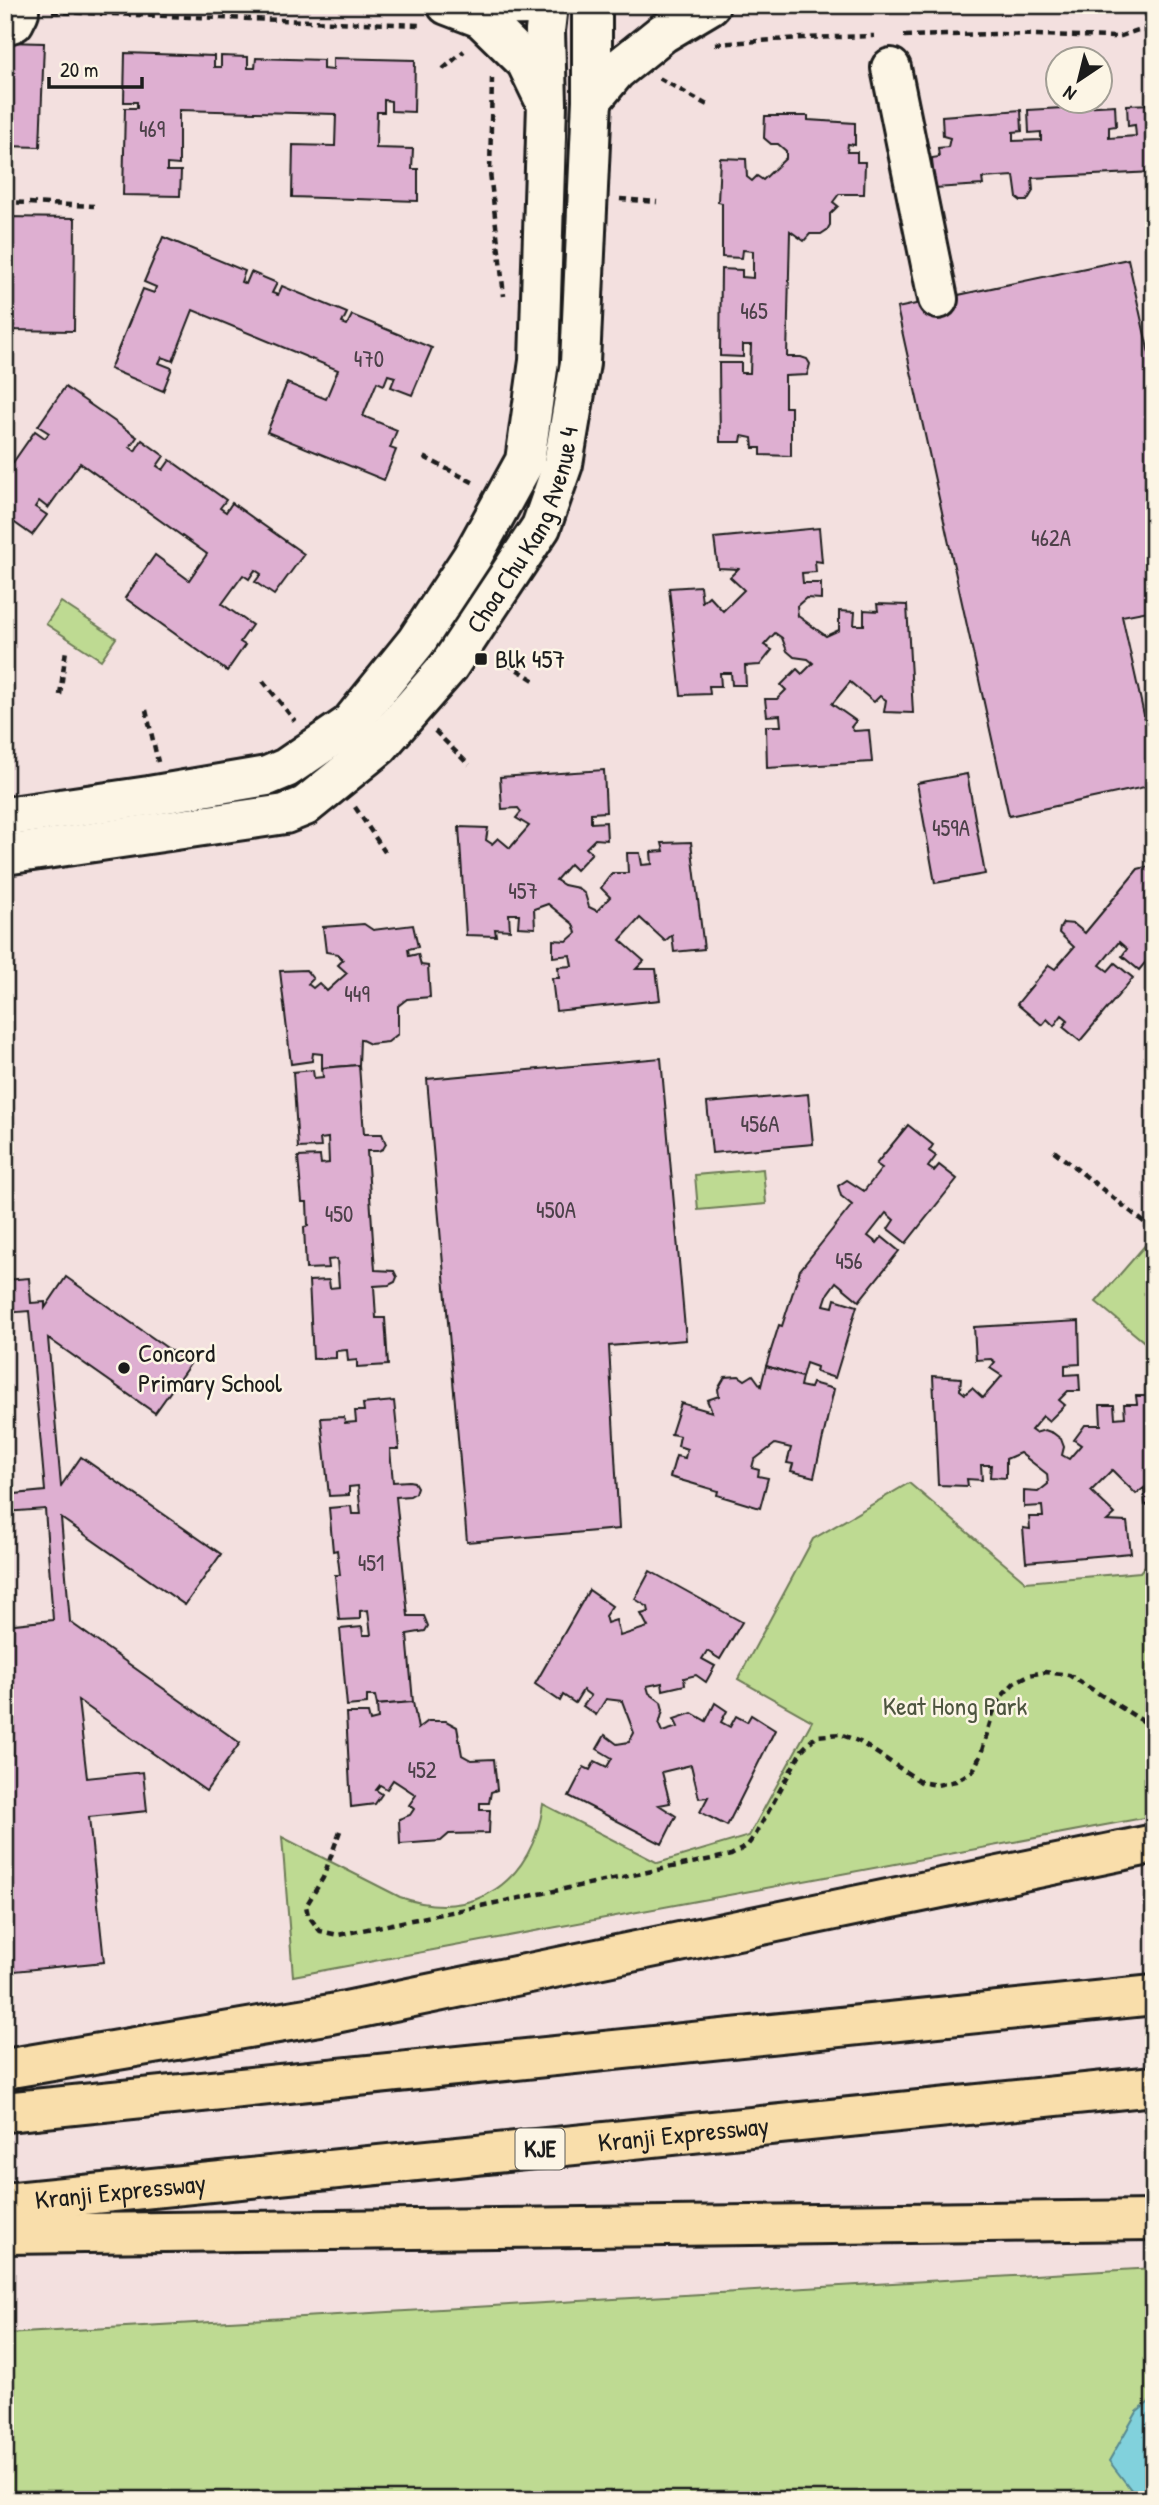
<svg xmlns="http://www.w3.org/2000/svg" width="1159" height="2505" font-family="'Patrick Hand',sans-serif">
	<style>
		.green { fill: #beda92; stroke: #6d7b57; stroke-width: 2 }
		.water { fill: #81d1dc; stroke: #59898f; stroke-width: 2 }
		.building { fill: #deafd1; stroke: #1c1c1c; stroke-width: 2 }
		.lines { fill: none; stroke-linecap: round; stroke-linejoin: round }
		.minor-casing { stroke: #1c1c1c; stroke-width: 44 }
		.highway-casing { stroke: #1c1c1c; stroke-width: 44 }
		.path { stroke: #1c1c1c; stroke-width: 4.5; stroke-dasharray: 7 5; stroke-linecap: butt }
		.minor { stroke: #fcf5e5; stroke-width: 38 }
		.highway { stroke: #f9deab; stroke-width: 38 }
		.poi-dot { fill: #1c1c1c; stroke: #fcf5e5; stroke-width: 2.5 }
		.labels { text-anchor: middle; stroke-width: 5; stroke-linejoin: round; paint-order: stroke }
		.number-label { font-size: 23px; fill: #4c4149 }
		.shield { fill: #fcf5e5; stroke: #5f5d58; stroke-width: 2 }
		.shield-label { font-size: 24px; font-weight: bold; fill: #1c1c1c }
		.street-label { font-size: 26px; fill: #1c1c1c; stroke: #fcf5e5 }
		.poi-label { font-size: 26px; fill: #1c1c1c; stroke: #fcf5e5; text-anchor: start }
		.park-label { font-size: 26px; fill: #4d553f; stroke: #fcf5e5 }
	</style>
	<rect width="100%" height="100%" fill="#f3e0df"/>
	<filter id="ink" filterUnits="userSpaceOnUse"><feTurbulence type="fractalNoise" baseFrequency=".0143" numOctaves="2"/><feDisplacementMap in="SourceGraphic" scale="14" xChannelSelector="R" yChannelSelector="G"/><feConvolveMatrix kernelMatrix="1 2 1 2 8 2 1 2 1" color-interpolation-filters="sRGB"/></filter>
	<g filter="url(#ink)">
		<!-- green -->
		<g class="green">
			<polygon points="61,602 116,638 101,660 46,624"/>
			<polygon points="763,1169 766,1204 698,1210 695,1175"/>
			<polygon points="1154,1235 1154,1350 1096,1302"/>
			<path d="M909,1483L1026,1582L1140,1572L1154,1555V1816L293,1976L282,1837L400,1897C474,1924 534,1880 543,1804L658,1863L749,1836L812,1721L738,1679L813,1539Z"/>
			<polygon points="1154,2268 1154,2500 5,2500 5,2334"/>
		</g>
		<!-- water -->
		<polygon class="water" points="1154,2398 1154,2500 1139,2500 1109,2461 1137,2412"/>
		<!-- building -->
		<g class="building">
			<polygon points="5,42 44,43 40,147 5,146"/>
			<polygon points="125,53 214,56 214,67 221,67 221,56 248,57 248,68 255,68 256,58 323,60 323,69 333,70 333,58 415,60 414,112 391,111 391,101 384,100 384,112 377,112 376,148 413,149 412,169 418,169 418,201 292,197 293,145 335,146 336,114 179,110 179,165 167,164 167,171 181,171 180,196 123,195 125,108 137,108 137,102 124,102"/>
			<polygon points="1154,104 1154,172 1032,178 1033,191 1027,201 1021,201 1017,198 1014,176 982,178 983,185 934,188 932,158 939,157 938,148 948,147 950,138 943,136 942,116 1021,110 1022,131 1013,132 1013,141 1041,140 1041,132 1029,133 1028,110 1115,105 1116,126 1109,127 1109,138 1136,136 1135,125 1128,126 1127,105"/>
			<polygon points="765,116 808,116 808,120 855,123 855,145 848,144 847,152 857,152 857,162 865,162 864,194 839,194 833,202 838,206 830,214 830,225 827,230 821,234 810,234 804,241 790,231 787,357 801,357 807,359 810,364 807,375 785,376 785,407 791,407 791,456 761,455 761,448 753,448 752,438 742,436 741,442 720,442 719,363 741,363 741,373 750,373 751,345 743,345 743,357 720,356 721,269 742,270 742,277 753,278 753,251 743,250 742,258 722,257 722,203 718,202 720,158 746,159 747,177 752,181 757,176 763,180 786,158 786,151 778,144 771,144 764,138"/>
			<polygon points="5,217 75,218 74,331 5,330"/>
			<polygon points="163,237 245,271 241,282 246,284 251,272 277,283 272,293 278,295 282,286 347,313 342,323 347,325 352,315 432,348 412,395 391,387 395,377 388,375 384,385 377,382 363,416 397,430 390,448 396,450 384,480 267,432 287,383 326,399 338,370 193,310 173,361 162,357 159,363 172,368 163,391 110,369 143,289 154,293 156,287 144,282"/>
			<polygon points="1128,259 1154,376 1154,610 1122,616 1154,760 1154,785 1009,816 897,308"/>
			<polygon points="65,387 137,437 130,447 135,451 142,440 164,456 157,466 163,470 170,460 226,500 220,508 226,512 232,503 304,554 274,595 255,582 261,574 255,570 249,579 243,575 222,604 252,625 240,642 245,645 227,671 125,598 155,555 189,580 207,554 80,463 48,508 39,501 35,507 47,515 32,535 5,516 5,474 35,431 45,438 49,433 38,426"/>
			<polygon points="819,528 822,562 815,561 816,572 802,573 803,583 821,583 821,599 806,598 797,606 798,616 826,636 839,630 839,611 855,612 854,625 864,625 864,610 878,611 877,604 907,605 913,713 884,712 886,700 880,696 874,702 850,682 832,704 856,721 851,727 854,731 869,730 872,762 767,768 766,726 781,726 780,715 767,716 765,699 777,699 786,690 781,685 797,669 802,674 813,663 808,659 794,657 787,651 782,638 775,633 764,645 772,650 760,665 745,666 746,685 732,685 731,673 720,673 721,686 709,686 710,694 681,695 669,588 700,586 702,602 709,596 723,611 744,590 730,577 738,569 718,568 714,538"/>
			<polygon points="604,770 606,812 591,813 591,823 606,822 607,840 595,839 586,848 592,853 576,870 570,864 556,880 564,885 578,888 585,894 589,907 597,911 610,897 601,888 612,873 628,873 627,853 640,853 642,865 652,864 651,852 664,851 662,843 691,842 704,949 674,952 672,935 665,941 640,918 620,940 644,961 636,969 656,969 660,1000 556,1011 552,978 559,978 558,967 572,966 570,955 553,957 553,940 567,941 576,933 573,924 548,904 534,909 535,928 518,927 519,914 509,914 510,930 495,929 496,936 466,935 459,827 488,828 486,840 492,844 498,838 510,848 529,826 516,818 521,812 518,808 502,809 500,777"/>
			<polygon points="967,774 985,874 935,883 917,783"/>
			<polygon points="1154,865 1154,952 1139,970 1122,956 1127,949 1119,942 1100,965 1108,971 1115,963 1133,978 1080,1041 1063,1027 1068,1020 1062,1015 1054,1026 1047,1019 1042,1025 1017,1004 1049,965 1055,969 1074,947 1059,933 1060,928 1063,923 1074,924 1085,933 1138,869"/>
			<polygon points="364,924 373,930 413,925 418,947 408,949 409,956 418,954 421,965 428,966 430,997 407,999 398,1006 398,1034 388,1042 370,1044 360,1039 359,1065 322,1068 322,1054 313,1053 312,1061 291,1064 280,971 306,970 313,979 308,984 313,988 319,983 327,991 347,973 338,965 343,960 338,954 326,952 323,927"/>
			<polygon points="661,1058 686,1340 609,1346 619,1529 467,1542 427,1079"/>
			<polygon points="359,1065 364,1134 382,1134 386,1144 383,1149 378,1151 367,1151 375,1270 394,1271 397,1277 395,1282 389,1285 374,1286 376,1318 385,1318 388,1365 357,1367 357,1360 348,1361 347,1350 336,1351 336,1358 313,1359 309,1281 329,1280 330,1288 339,1287 337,1259 328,1260 329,1268 306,1269 304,1227 308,1226 307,1202 302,1202 298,1157 320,1156 321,1164 329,1163 328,1138 320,1139 321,1147 298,1148 293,1072 313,1070 314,1078 323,1077 322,1068"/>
			<polygon points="808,1094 813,1144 712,1153 707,1103"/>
			<polygon points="908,1125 933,1145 929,1151 936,1156 928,1167 934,1171 939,1165 957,1179 906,1243 888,1229 894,1220 886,1213 868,1236 877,1243 882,1237 899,1251 859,1301 836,1282 828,1293 824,1305 833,1307 835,1299 857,1306 835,1378 816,1372 817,1367 806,1363 802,1377 766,1366 779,1325 782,1326 800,1270 852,1205 841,1196 838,1186 847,1180 864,1191 882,1168 876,1164"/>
			<polygon points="66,1277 190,1364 155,1413 48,1338 61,1486 81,1457 221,1554 185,1605 61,1518 70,1622 240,1743 206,1791 78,1700 87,1778 143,1772 147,1811 89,1817 104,1962 5,1972 5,1625 53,1620 45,1509 5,1512 5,1495 45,1491 29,1311 5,1313 5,1280 29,1278 31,1303 45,1302 45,1308"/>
			<polygon points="1079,1321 1080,1364 1065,1365 1065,1375 1079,1374 1080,1391 1068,1391 1059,1400 1065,1405 1049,1421 1043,1416 1031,1430 1035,1433 1045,1430 1053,1433 1061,1439 1064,1447 1062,1455 1069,1459 1081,1445 1074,1440 1085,1425 1101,1425 1100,1405 1114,1405 1115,1418 1125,1417 1124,1404 1137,1404 1136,1396 1154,1396 1154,1504 1145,1505 1144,1488 1136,1494 1112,1470 1091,1491 1115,1514 1107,1521 1127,1522 1131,1553 1026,1562 1023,1528 1030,1529 1029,1517 1043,1517 1042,1506 1024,1507 1024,1491 1038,1492 1048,1484 1047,1474 1020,1453 1006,1459 1006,1478 990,1477 991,1465 981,1465 982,1480 967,1479 968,1486 938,1485 933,1376 961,1378 960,1390 965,1394 972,1388 983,1398 1002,1376 990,1368 995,1362 991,1359 976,1360 974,1327"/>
			<polygon points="766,1366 802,1377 800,1386 810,1388 812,1383 834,1389 814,1477 791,1471 793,1464 787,1463 791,1448 775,1444 754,1460 752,1468 759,1470 758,1476 768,1478 760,1508 717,1495 718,1491 670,1477 676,1456 685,1458 687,1449 678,1446 680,1436 671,1434 681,1403 712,1412 707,1400 719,1396 718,1389 725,1377 739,1376 745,1380 753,1375 761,1386"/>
			<polygon points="394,1401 399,1449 390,1449 393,1482 409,1481 414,1482 417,1487 415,1493 410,1496 396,1497 408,1616 424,1616 428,1626 425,1631 407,1634 413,1702 377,1705 375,1696 367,1696 367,1704 347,1706 340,1629 362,1627 363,1635 371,1635 368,1610 360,1611 360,1619 339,1620 335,1575 340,1575 337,1550 333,1551 329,1508 351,1506 352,1514 361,1514 358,1486 349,1487 349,1495 329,1496 321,1418 344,1417 345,1423 356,1422 355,1411 364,1411 363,1404"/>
			<polygon points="650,1571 742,1622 720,1659 707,1651 702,1659 715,1666 706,1682 696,1675 684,1678 685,1685 663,1690 662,1683 647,1686 649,1693 661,1702 663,1710 659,1725 662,1732 678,1727 674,1719 692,1713 706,1721 715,1703 727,1711 721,1722 730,1727 736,1716 747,1722 751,1715 775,1730 727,1826 700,1812 708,1797 699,1798 691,1765 662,1772 670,1803 659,1805 676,1816 662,1844 569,1796 584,1767 590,1770 595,1761 607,1767 612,1758 597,1749 605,1735 617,1744 629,1742 634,1733 622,1701 606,1699 596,1715 583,1706 591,1696 583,1690 575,1703 563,1695 560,1701 535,1684 589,1590 612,1606 605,1616 607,1623 616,1620 620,1636 648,1627 641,1614 649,1612 648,1607 635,1599"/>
			<polygon points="413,1702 418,1729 428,1721 446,1721 457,1727 462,1755 471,1760 494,1759 497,1790 491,1792 489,1803 480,1803 480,1810 490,1810 489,1833 449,1834 441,1841 400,1844 399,1819 410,1815 414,1809 409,1805 416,1795 393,1780 387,1789 380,1785 376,1790 382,1794 375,1804 351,1807 346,1713 368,1713 370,1721 378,1719 377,1705"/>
		</g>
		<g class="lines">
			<!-- minor casing -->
			<g class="minor-casing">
				<g id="minor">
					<polyline points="447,5 481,18 526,62 544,99"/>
					<polyline points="455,6 533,5"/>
					<polyline points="5,25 14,22 19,12 19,5"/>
					<polyline points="891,68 938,299"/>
					<polyline points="592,100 616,71 663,33 710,5"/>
					<polyline points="5,817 149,796 267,776 286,768 349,725 416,642 472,557 525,461 539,361 547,104 545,31 548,5"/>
					<path id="s1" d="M5,855L285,814L305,806L379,746L449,666L541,527L563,464L580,363L592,100V5"/>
				</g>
			</g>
			<!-- highway casing -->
			<g class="highway-casing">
				<g id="highway">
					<polyline points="5,2069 331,2014 1154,1844"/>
					<polyline points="5,2112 1154,1995"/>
					<path id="s2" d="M5,2203L1154,2086"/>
					<polyline points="5,2234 1154,2220"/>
				</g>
			</g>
			<!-- path -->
			<g class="path">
				<polyline points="52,12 421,25"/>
				<polyline points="904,36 996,34 1118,37 1138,30 1154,30"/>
				<polyline points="715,44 802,38 874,36"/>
				<polyline points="443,69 464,51"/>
				<polyline points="492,78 490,172 504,296"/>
				<polyline points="659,78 709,106"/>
				<polyline points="620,199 657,202"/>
				<polyline points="5,202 94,206"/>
				<polyline points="424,457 476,484"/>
				<polyline points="497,657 537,682"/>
				<polyline points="263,681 295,721"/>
				<polyline points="60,695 66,650"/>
				<polyline points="146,710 158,762"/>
				<polyline points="435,731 469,765"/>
				<polyline points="355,807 385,852"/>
				<polyline points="1054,1151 1154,1230"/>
				<polyline points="340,1831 323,1878 306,1906 308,1915 320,1931 338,1935 731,1855 747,1846 756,1834 802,1750 816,1736 840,1734 860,1742 921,1782 937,1785 956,1781 973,1771 981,1754 993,1713 1002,1696 1014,1683 1029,1675 1045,1672 1069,1675 1154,1728"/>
			</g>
			<!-- minor -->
			<use href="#minor" class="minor"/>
			<!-- highway -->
			<use href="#highway" class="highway"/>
		</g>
	</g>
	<!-- markers -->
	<g class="poi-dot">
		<rect x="474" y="652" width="14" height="14" rx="3.5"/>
		<circle cx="124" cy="1368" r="7"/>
	</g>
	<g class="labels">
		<!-- number labels -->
		<g class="number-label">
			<text x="152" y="137">469</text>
			<text x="754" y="319">465</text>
			<text x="369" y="367">470</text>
			<text x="1051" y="546">462A</text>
			<text x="951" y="836">459A</text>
			<text x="523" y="899">457</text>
			<text x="357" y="1002">449</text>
			<text x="760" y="1132">456A</text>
			<text x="556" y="1218">450A</text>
			<text x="339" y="1222">450</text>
			<text x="849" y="1269">456</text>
			<text x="371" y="1571">451</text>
			<text x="422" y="1778">452</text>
		</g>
		<!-- shield labels -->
		<rect class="shield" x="515.5" y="2128.5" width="49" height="41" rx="5"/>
		<g class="shield-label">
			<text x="540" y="2157">KJE</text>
		</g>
		<!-- street labels -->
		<g class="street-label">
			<text dy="9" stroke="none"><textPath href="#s1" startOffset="663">Choa Chu Kang Avenue 4</textPath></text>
			<text dy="9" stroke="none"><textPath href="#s2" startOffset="682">Kranji Expressway</textPath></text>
			<text dy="9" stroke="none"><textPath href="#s2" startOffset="116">Kranji Expressway</textPath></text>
		</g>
		<!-- poi labels -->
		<g class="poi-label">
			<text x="495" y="668">Blk 457</text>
			<text x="138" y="1362">Concord<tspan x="138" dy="30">Primary School</tspan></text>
		</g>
		<!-- park labels -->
		<g class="park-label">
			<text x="955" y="1715">Keat Hong Park</text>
		</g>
	</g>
	<!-- margin -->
	<rect width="1159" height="2505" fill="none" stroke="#fcf5e5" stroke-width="28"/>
	<rect x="14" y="14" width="1131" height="2477" fill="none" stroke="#1c1c1c" stroke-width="2.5" filter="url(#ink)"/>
	<!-- north arrow -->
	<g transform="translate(1079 80) rotate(215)"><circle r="33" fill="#fcf5e5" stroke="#a29e95" stroke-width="2"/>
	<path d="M0-5L12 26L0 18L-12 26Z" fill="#1c1c1c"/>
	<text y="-10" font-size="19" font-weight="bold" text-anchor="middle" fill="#1c1c1c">N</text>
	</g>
	<!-- scale -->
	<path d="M49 77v10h93v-10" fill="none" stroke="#1c1c1c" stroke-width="3.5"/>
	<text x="60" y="77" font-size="21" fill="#1c1c1c" stroke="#fcf5e5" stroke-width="5" paint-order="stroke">20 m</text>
</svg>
